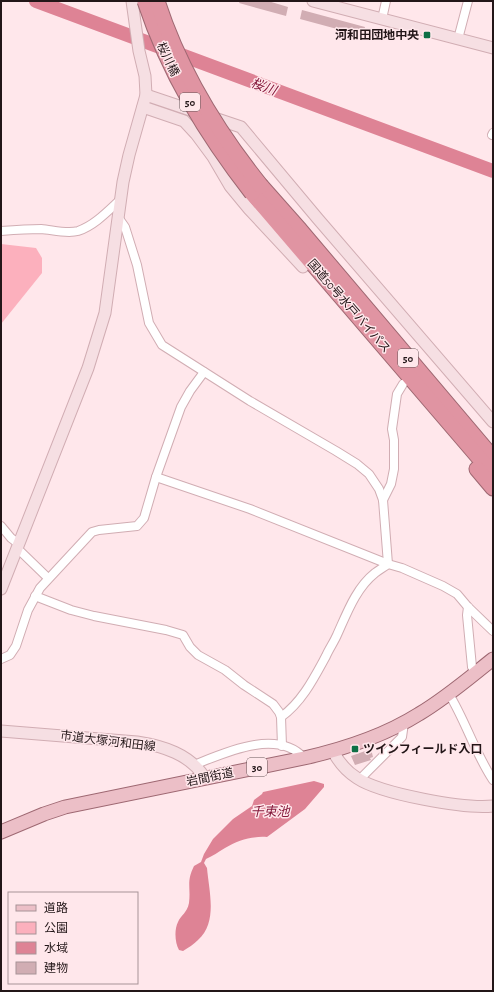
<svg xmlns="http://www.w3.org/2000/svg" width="494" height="992" font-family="'Alegreya Sans','Noto Sans JP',sans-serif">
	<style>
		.green { fill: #fcb0bd }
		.water { fill: #de8395 }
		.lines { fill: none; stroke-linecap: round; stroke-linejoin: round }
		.river { stroke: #de8395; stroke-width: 14 }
		.building { fill: #d1adb3 }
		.street-casing { stroke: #d1adb3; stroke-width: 10 }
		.secondary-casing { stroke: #d1adb3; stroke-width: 13 }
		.primary-casing { stroke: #9e6872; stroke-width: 15 }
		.highway-casing { stroke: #9e6872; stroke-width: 17 }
		.street { stroke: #fff; stroke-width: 8 }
		.secondary { stroke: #f6dfe3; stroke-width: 11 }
		.primary { stroke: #ecbfc7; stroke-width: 13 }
		.highway { stroke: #e094a2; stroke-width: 15 }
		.highway-bridge-casing { stroke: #9e6872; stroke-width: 17; stroke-linecap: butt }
		.highway-bridge { stroke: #e094a2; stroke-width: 15 }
		.poi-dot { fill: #0d6f45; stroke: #ffe7eb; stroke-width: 1.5 }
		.labels { text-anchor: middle; stroke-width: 3; stroke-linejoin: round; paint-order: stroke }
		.shield { fill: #ffe7eb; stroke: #655557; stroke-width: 1 }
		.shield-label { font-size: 11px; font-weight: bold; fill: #231618 }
		.poi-label { font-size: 12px; font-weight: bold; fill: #231618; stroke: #ffe7eb; text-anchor: end }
		.street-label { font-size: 12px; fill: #231618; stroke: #ffe7eb }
		.water-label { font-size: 13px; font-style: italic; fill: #85193b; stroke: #ffe7eb }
	</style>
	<rect width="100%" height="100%" fill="#ffe7eb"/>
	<!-- green -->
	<polygon class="green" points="1,244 36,248 42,258 42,273 1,324"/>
	<!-- water -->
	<path class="water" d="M314,781L324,784V787L305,809L267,837C252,836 238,840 225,848C218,852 213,856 206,859L204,863L207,868C209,891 218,922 198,940C194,944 188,948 183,951L179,950C175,943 174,930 178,922C181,915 187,913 189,903C191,887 186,882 194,866L201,862L204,854L213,839L233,819L252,806L254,800L262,794L263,792Z"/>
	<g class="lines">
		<!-- river -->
		<polyline class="river" points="36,1 493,171"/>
	</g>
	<!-- building -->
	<g class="building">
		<polygon points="240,1 268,1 288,7 286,16 239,3"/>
		<polygon points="302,10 365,27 363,36 300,19"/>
		<polygon points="371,749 373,757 370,758 371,760 355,765 351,756"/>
	</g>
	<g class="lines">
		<!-- street casing -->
		<g class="street-casing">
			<g id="street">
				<polyline points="382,19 386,1"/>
				<polyline points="458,39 468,1"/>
				<polyline points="492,135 493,133"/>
				<polyline points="118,217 125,227 137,265 149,323 162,345 250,401 336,451 357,464 369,474 379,489 383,500 388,564"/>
				<path d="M1,231C14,230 28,229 41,229C53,230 67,234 78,231C94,226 108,211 120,200"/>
				<polyline points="156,477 250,509 388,564 402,568 443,586 457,594 468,607 493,631"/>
				<polyline points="383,500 391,484 394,469 394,440 392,429 397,394 403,384"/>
				<polyline points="1,526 11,538 19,544"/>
				<polyline points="17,548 48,578"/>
				<polyline points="35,596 71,610 94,616 166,630 183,635 190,647 198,655 225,670 244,685 273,704 279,712 281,717 282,746"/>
				<polyline points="468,607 467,615 472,667 475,674"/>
				<polyline points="1,659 10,655 16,646 28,610 40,588 92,532 99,530 137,526 144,518 156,477 181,407 190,391 204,372"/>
				<path d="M449,694C466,722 475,753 493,780"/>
				<path d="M281,717C302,702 314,678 326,656C329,649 334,642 337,635C347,613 356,588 375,573C379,570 384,567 388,564"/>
				<path d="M194,765C224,753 277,728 304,758"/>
				<polyline points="359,780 402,737 404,723"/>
			</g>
		</g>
		<!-- secondary casing -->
		<g class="secondary-casing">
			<g id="secondary">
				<polyline points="313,1 493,48"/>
				<polyline points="146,95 241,127 318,219 493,422"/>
				<polyline points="143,107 184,121 196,134 213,157 230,186 249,209 303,267"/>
				<polyline points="1,589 88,368 105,313 123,182 129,155 146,95 145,76 139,51 132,1"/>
				<path d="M1,731L137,742C163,746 190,754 205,778"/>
				<path d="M333,751C339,763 346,771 357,778C381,794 464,809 493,806"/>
			</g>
		</g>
		<!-- primary casing -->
		<g class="primary-casing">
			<path id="primary" d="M1,832L44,814L65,807L304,758C344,749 384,736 419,714C446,698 469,678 493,659"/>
		</g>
		<!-- highway casing -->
		<g class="highway-casing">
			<g id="highway">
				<polyline points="261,186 300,230 493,458"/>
				<polyline points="252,193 493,474"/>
				<polyline points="477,469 493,488"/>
			</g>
		</g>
		<!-- street -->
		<use href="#street" class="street"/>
		<!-- secondary -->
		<use href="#secondary" class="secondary"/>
		<!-- primary -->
		<use href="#primary" class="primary"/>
		<!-- highway -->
		<use href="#highway" class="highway"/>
		<!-- highway-bridge casing -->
		<g class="highway-bridge-casing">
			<g id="highway-bridge">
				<path d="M145,1C169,73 206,134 252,193"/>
				<path d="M157,1C179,69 216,130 261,186"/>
			</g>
		</g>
		<!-- highway-bridge -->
		<use href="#highway-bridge" class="highway-bridge"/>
	</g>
	<!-- markers -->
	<g class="poi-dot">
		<rect x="423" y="31" width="8" height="8" rx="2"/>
		<rect x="351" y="745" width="8" height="8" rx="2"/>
	</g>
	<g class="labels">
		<!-- shield labels -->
		<g class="shield">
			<rect x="180" y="93" width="20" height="18" rx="3"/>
			<rect x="398" y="349" width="20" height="18" rx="3"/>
			<rect x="247" y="758" width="20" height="18" rx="3"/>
		</g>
		<g class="shield-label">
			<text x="190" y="106">50</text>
			<text x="408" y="362">50</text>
			<text x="257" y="771">30</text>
		</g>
		<!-- poi labels -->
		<g class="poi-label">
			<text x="419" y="39">河和田団地中央</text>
			<text x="363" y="753" text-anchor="start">ツインフィールド入口</text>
		</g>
		<!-- street labels -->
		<g class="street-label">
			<text transform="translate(168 59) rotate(65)" y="4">桜川橋</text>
			<text transform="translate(349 306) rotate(49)" y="4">国道50号水戸バイパス</text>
			<text transform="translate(108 741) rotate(7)" y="4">市道大塚河和田線</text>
			<text transform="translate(210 777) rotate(-12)" y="4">岩間街道</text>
		</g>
		<!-- water labels -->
		<g class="water-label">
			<text transform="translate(264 86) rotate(20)" y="5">桜川</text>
			<text x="270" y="816">千束池</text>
		</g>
	</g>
	<!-- border -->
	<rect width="494" height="992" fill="none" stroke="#231618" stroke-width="4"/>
	<!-- legend -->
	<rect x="8" y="892" width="130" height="92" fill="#ffe7eb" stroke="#a79397"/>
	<rect x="16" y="905" width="20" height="6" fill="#ecbfc7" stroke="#a79397"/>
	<text x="44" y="912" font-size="12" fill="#231618">道路</text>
	<rect x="16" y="922" width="20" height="12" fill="#fcb0bd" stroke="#a79397"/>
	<text x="44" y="932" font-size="12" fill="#231618">公園</text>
	<rect x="16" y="942" width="20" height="12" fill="#de8395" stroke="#a79397"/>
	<text x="44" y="952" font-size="12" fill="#231618">水域</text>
	<rect x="16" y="962" width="20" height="12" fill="#d1adb3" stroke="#a79397"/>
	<text x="44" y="972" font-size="12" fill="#231618">建物</text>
</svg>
